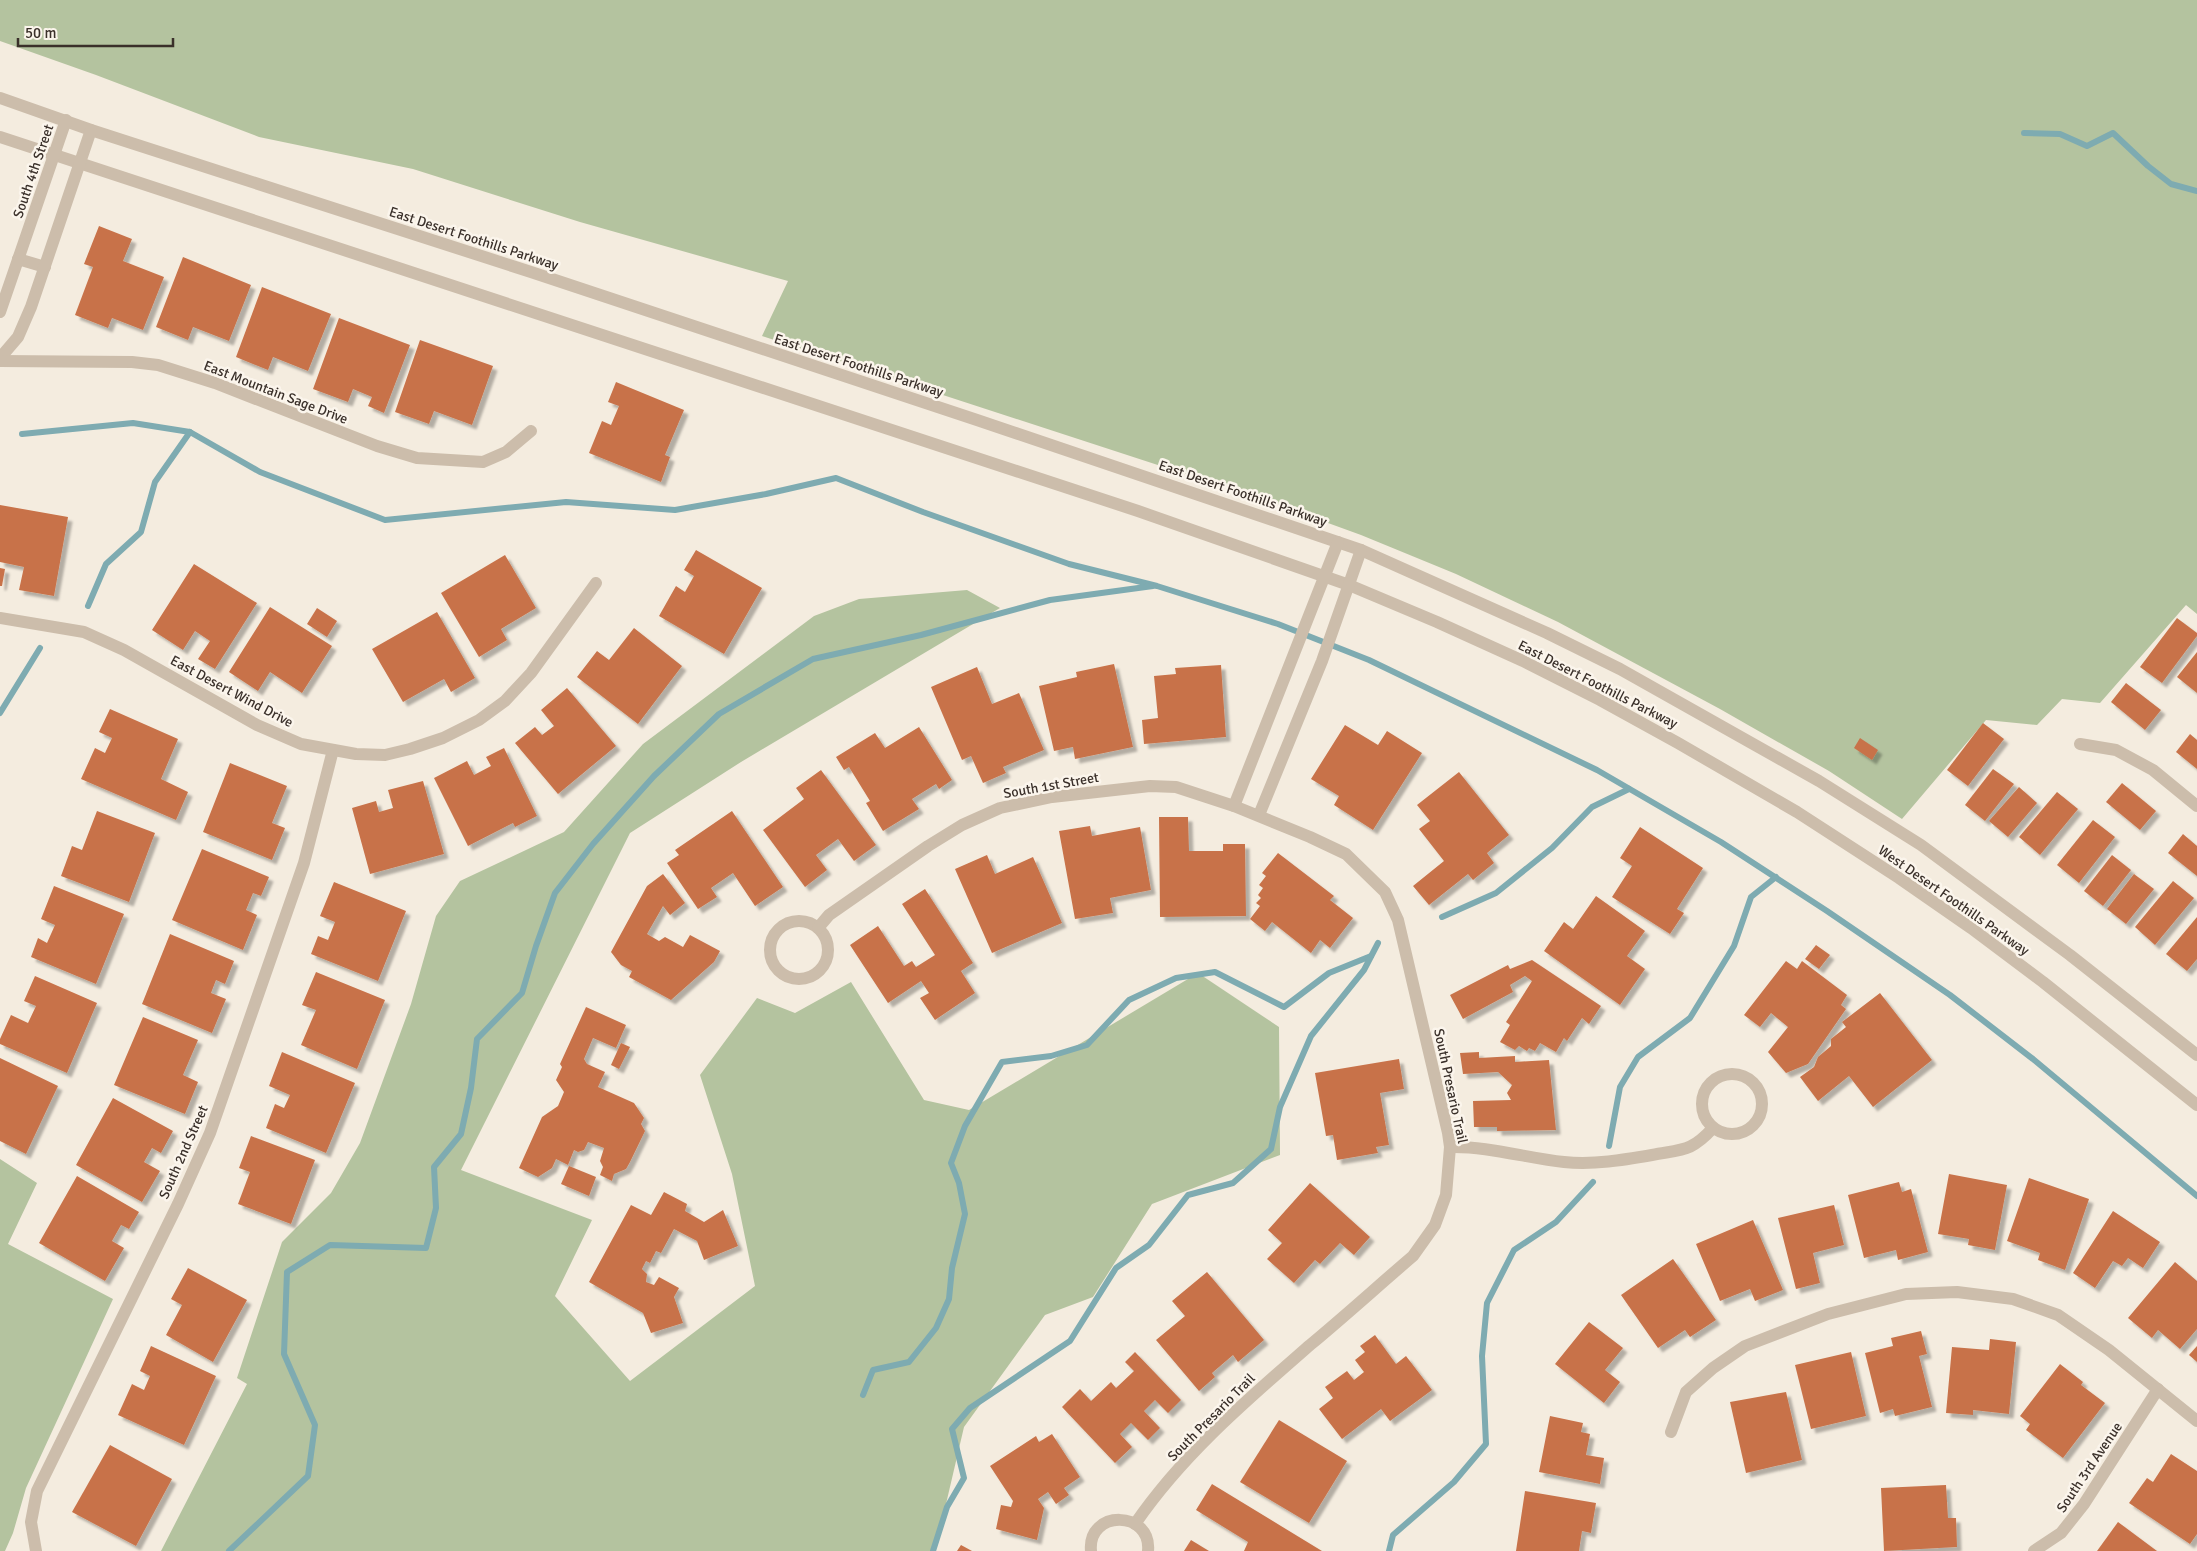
<svg xmlns="http://www.w3.org/2000/svg" width="2197" height="1551" font-family="Signika,sans-serif">
	<style>
		.green { fill: #b4c39f }
		.lines { fill: none; stroke-linecap: round; stroke-linejoin: round }
		.stream { stroke: #7eabb1; stroke-width: 6 }
		.building { fill: #c87249; filter: url(#shadow) }
		.minor { stroke: #ccbdab; stroke-width: 12 }
		.labels { text-anchor: middle; stroke-width: 5; stroke-linejoin: round; paint-order: stroke }
		.street-label { font-size: 14px; fill: #3a302a; stroke: #fbf5ec }
	</style>
	<defs>
		<filter id="shadow"><feDropShadow dx="4.5" dy="4.5" stdDeviation="1" flood-color="#0004"/></filter>
	</defs>
	<rect width="100%" height="100%" fill="#f4ecdf"/>
	<!-- green -->
	<g class="green">
		<polygon points="0,0 2197,0 2197,614 2186,605 2100,703 2062,699 2037,725 1986,720 1902,819 1829,771 1720,709 1558,622 1456,574 1361,535 1262,499 762,336 788,281 580,222 413,169 259,137 96,75 0,41"/>
		<polygon points="967,590 1000,608 741,762 630,833 461,1170 592,1220 555,1296 630,1381 755,1286 732,1174 700,1075 757,998 795,1013 851,982 924,1100 969,1110 1198,973 1279,1027 1280,1155 1152,1204 1093,1297 1045,1315 964,1427 935,1551 161,1551 247,1384 237,1378 282,1242 331,1193 360,1143 411,1004 436,916 460,881 564,832 643,744 814,616 859,599"/>
		<polygon points="0,1159 37,1183 8,1244 113,1299 26,1488 13,1533 5,1551 0,1551"/>
	</g>
	<g class="lines">
		<!-- stream -->
		<g class="stream">
			<polyline points="2024,133 2060,134 2087,146 2113,133 2148,166 2171,184 2197,191"/>
			<polyline points="22,434 133,423 190,432 260,472 385,520 566,502 675,510 766,494 836,478 923,512 1069,564 1157,586 1278,624 1369,660 1597,770 1721,842 1827,911 1950,995 2033,1059 2197,1196"/>
			<polyline points="88,606 106,564 141,532 155,482 190,432"/>
			<polyline points="0,713 40,648"/>
			<polyline points="1442,917 1496,893 1552,848 1592,807 1629,789"/>
			<polyline points="1609,1146 1620,1087 1638,1057 1690,1018 1734,946 1751,897 1776,877"/>
			<polyline points="863,1395 873,1370 909,1362 936,1328 949,1299 952,1268 965,1214 959,1183 951,1163 965,1126 1002,1062 1051,1056 1087,1045 1129,1000 1176,978 1215,972 1284,1007 1329,973 1371,956"/>
			<polyline points="229,1551 308,1476 315,1425 284,1354 287,1272 330,1245 426,1248 436,1208 434,1167 461,1134 471,1088 477,1039 522,993 536,946 555,893 593,844 654,776 719,714 813,659 921,635 1050,600 1153,586"/>
			<polyline points="933,1551 947,1507 964,1478 952,1429 970,1408 1070,1341 1116,1268 1149,1245 1188,1195 1233,1183 1271,1149 1280,1107 1311,1036 1364,970 1378,943"/>
			<polyline points="1389,1551 1393,1535 1454,1482 1486,1444 1482,1356 1487,1303 1514,1250 1556,1222 1593,1182"/>
		</g>
	</g>
	<!-- building -->
	<g class="building">
		<polygon points="99,226 132,239 123,261 164,277 143,330 112,318 108,328 75,315 93,267 84,264"/>
		<polygon points="183,257 251,285 229,341 193,327 188,340 156,327"/>
		<polygon points="262,287 331,314 308,371 273,357 268,370 236,357"/>
		<polygon points="339,318 410,345 384,413 368,406 372,397 353,389 348,402 313,389"/>
		<polygon points="420,340 493,366 472,425 434,411 429,424 395,412"/>
		<polygon points="616,382 684,410 665,455 670,457 661,482 589,453 602,421 611,425 619,406 608,402"/>
		<polygon points="0,505 68,517 54,596 19,590 24,567 0,562"/>
		<polygon points="696,550 762,588 724,654 659,616 676,586 685,592 694,576 684,570"/>
		<polygon points="505,555 536,608 501,629 507,640 479,657 441,593"/>
		<polygon points="194,564 257,603 215,669 198,659 210,641 195,631 183,650 152,630"/>
		<polygon points="0,568 5,569 2,586 0,586"/>
		<polygon points="270,607 332,646 302,693 270,672 258,691 229,672"/>
		<polygon points="317,608 337,621 327,637 307,624"/>
		<polygon points="437,612 475,678 451,692 444,679 403,702 372,649"/>
		<polygon points="2177,618 2197,633 2197,636 2162,683 2140,667"/>
		<polygon points="634,628 682,666 638,724 577,677 597,651 609,660"/>
		<polygon points="2197,652 2197,693 2177,677"/>
		<polygon points="1114,664 1133,747 1075,759 1073,747 1054,751 1039,686 1077,677 1076,672"/>
		<polygon points="1221,665 1226,737 1144,744 1142,720 1158,718 1154,676 1176,674 1175,668"/>
		<polygon points="977,667 992,704 1019,693 1044,750 1003,767 1006,773 983,783 971,756 962,760 931,687"/>
		<polygon points="2126,683 2161,710 2145,730 2111,702"/>
		<polygon points="567,688 616,746 558,794 515,743 535,727 542,735 554,726 541,710"/>
		<polygon points="110,709 178,739 161,779 188,792 176,820 81,779 95,748 105,753 112,738 99,732"/>
		<polygon points="1983,723 2004,739 1968,786 1947,770"/>
		<polygon points="1345,725 1378,745 1387,731 1422,753 1373,830 1334,805 1339,796 1311,779"/>
		<polygon points="919,727 952,780 939,789 936,784 912,799 919,809 883,831 866,803 870,801 849,767 844,770 836,757 875,733 885,748"/>
		<polygon points="2190,734 2197,740 2197,769 2176,752"/>
		<polygon points="1860,738 1878,750 1872,760 1854,748"/>
		<polygon points="504,748 537,816 515,827 513,823 468,846 434,778 467,761 474,775 491,766 486,757"/>
		<polygon points="230,763 287,786 272,823 285,828 272,860 203,832"/>
		<polygon points="1993,769 2014,784 1985,821 1965,805"/>
		<polygon points="821,770 876,845 854,861 838,839 816,855 827,870 805,887 763,830 804,799 796,788"/>
		<polygon points="1459,772 1509,835 1487,853 1494,863 1473,880 1468,874 1429,905 1413,886 1444,861 1419,829 1430,821 1417,805"/>
		<polygon points="423,781 444,854 370,874 352,808 376,801 379,812 393,808 388,790"/>
		<polygon points="2122,783 2156,811 2140,830 2106,802"/>
		<polygon points="2019,787 2037,803 2008,837 1989,821"/>
		<polygon points="2057,792 2078,809 2040,855 2019,837"/>
		<polygon points="97,811 155,833 129,902 61,876 72,846 82,850"/>
		<polygon points="732,811 783,887 755,906 733,873 711,888 717,897 698,909 667,863 679,855 675,850"/>
		<polygon points="1159,817 1188,817 1189,851 1223,851 1223,844 1245,844 1246,916 1160,917"/>
		<polygon points="2093,820 2115,837 2079,883 2057,865"/>
		<polygon points="1090,826 1092,836 1140,827 1151,890 1110,898 1113,913 1075,919 1059,831"/>
		<polygon points="1640,827 1703,868 1677,909 1684,913 1670,934 1612,897 1632,866 1620,858"/>
		<polygon points="2183,834 2197,846 2197,876 2168,853"/>
		<polygon points="202,849 269,877 261,896 253,893 246,910 257,915 243,950 172,920"/>
		<polygon points="1278,853 1334,896 1330,900 1353,918 1330,948 1320,940 1311,953 1272,922 1265,931 1250,919 1260,906 1256,903 1261,898 1258,895 1263,888 1259,885 1266,876 1262,873"/>
		<polygon points="987,855 995,874 1033,857 1062,923 992,953 955,869"/>
		<polygon points="2112,855 2131,870 2103,906 2084,891"/>
		<polygon points="663,874 685,903 670,915 663,906 647,934 659,941 665,937 683,947 690,935 720,951 714,962 671,1000 629,977 632,971 621,965 611,952 647,886"/>
		<polygon points="2134,874 2154,889 2126,924 2107,909"/>
		<polygon points="2173,881 2194,898 2155,945 2135,927"/>
		<polygon points="334,882 406,911 378,981 311,954 318,936 328,940 335,922 320,916"/>
		<polygon points="54,886 124,914 96,984 31,957 38,938 47,943 55,925 41,919"/>
		<polygon points="925,889 973,963 961,971 975,993 935,1020 920,998 929,993 921,981 888,1003 850,945 878,926 904,966 912,961 916,967 935,955 902,904"/>
		<polygon points="1596,896 1645,931 1627,956 1645,969 1620,1005 1544,951 1564,922 1573,929"/>
		<polygon points="2197,917 2197,959 2187,971 2166,954"/>
		<polygon points="170,934 234,961 225,984 216,980 211,993 226,999 212,1033 142,1004"/>
		<polygon points="1816,945 1830,955 1819,969 1805,959"/>
		<polygon points="1532,960 1601,1006 1589,1024 1582,1018 1567,1041 1564,1038 1556,1052 1540,1043 1535,1051 1529,1048 1527,1051 1519,1046 1515,1050 1500,1042 1510,1025 1506,1022 1532,981 1525,976 1510,985 1513,992 1463,1019 1450,995 1508,965 1510,969"/>
		<polygon points="1786,961 1797,969 1802,961 1847,995 1841,1005 1846,1009 1808,1064 1786,1073 1768,1052 1788,1027 1771,1013 1760,1027 1744,1015"/>
		<polygon points="316,972 385,1000 357,1069 301,1045 316,1010 302,1005"/>
		<polygon points="35,976 97,1003 67,1073 0,1044 0,1039 11,1015 28,1023 36,1006 24,1001"/>
		<polygon points="1880,993 1932,1060 1873,1107 1849,1076 1818,1101 1800,1077 1814,1067 1818,1057 1831,1046 1831,1039 1846,1027 1842,1022"/>
		<polygon points="586,1007 626,1025 616,1048 593,1038 584,1059 587,1064 605,1072 598,1087 634,1103 644,1118 641,1124 645,1131 630,1162 626,1169 614,1174 612,1181 600,1175 603,1167 600,1161 604,1148 588,1142 584,1150 578,1152 574,1150 568,1165 556,1159 552,1168 538,1177 519,1168 542,1117 558,1106 564,1092 556,1080 562,1067 560,1064"/>
		<polygon points="143,1017 198,1040 183,1075 198,1082 185,1114 114,1085"/>
		<polygon points="621,1043 630,1047 619,1069 611,1065"/>
		<polygon points="282,1052 355,1083 326,1153 266,1128 275,1104 284,1108 290,1095 269,1086"/>
		<polygon points="1479,1052 1479,1058 1515,1056 1515,1062 1549,1060 1556,1130 1497,1131 1497,1127 1474,1127 1473,1101 1511,1100 1507,1093 1512,1085 1498,1072 1463,1074 1460,1053"/>
		<polygon points="0,1058 58,1086 26,1154 0,1141"/>
		<polygon points="1399,1059 1404,1089 1380,1093 1389,1145 1376,1147 1378,1153 1337,1160 1333,1135 1326,1136 1315,1073"/>
		<polygon points="113,1098 173,1131 161,1153 152,1148 144,1162 160,1171 142,1202 76,1165"/>
		<polygon points="251,1136 315,1160 291,1224 238,1204 250,1172 239,1168"/>
		<polygon points="569,1166 596,1177 589,1196 561,1184"/>
		<polygon points="1949,1174 2007,1185 1995,1250 1968,1245 1969,1239 1938,1234"/>
		<polygon points="77,1176 139,1212 129,1229 121,1225 112,1241 124,1248 105,1281 39,1243"/>
		<polygon points="2029,1178 2089,1199 2065,1270 2038,1260 2040,1253 2007,1241"/>
		<polygon points="1899,1182 1902,1192 1911,1189 1928,1252 1898,1260 1896,1250 1864,1258 1848,1195"/>
		<polygon points="1310,1183 1370,1237 1354,1255 1340,1243 1320,1264 1315,1260 1294,1283 1267,1259 1282,1243 1268,1230"/>
		<polygon points="664,1192 687,1204 685,1211 704,1222 723,1210 738,1246 704,1260 697,1241 674,1229 661,1253 656,1251 650,1263 646,1261 642,1269 647,1274 646,1282 654,1285 659,1277 679,1288 674,1297 683,1323 651,1333 643,1313 589,1282 631,1205 651,1215"/>
		<polygon points="1834,1205 1844,1245 1813,1253 1820,1283 1796,1289 1778,1218"/>
		<polygon points="2113,1211 2160,1242 2143,1268 2128,1258 2122,1266 2113,1261 2095,1288 2073,1273"/>
		<polygon points="1753,1220 1783,1290 1755,1301 1750,1289 1720,1301 1696,1244"/>
		<polygon points="1673,1259 1716,1320 1690,1337 1685,1330 1658,1348 1621,1295"/>
		<polygon points="2175,1262 2197,1281 2197,1329 2180,1349 2158,1330 2152,1338 2128,1318"/>
		<polygon points="188,1268 247,1300 213,1362 166,1335 182,1305 171,1299"/>
		<polygon points="1207,1272 1264,1340 1238,1362 1233,1355 1212,1373 1215,1377 1199,1391 1156,1340 1185,1316 1172,1301"/>
		<polygon points="1589,1322 1623,1348 1605,1370 1620,1382 1604,1403 1555,1364"/>
		<polygon points="1921,1331 1927,1354 1919,1356 1932,1407 1895,1416 1893,1409 1880,1413 1865,1353 1893,1346 1891,1338"/>
		<polygon points="1375,1335 1396,1364 1406,1356 1432,1390 1390,1421 1381,1409 1342,1439 1319,1409 1333,1398 1325,1387 1347,1371 1354,1380 1364,1372 1355,1360 1365,1352 1360,1346"/>
		<polygon points="1990,1339 2016,1342 2009,1414 1973,1410 1973,1415 1946,1413 1952,1347 1989,1350"/>
		<polygon points="151,1346 216,1376 184,1445 118,1415 132,1384 144,1390 150,1376 140,1371"/>
		<polygon points="2197,1346 2197,1362 2189,1355"/>
		<polygon points="1135,1352 1181,1400 1168,1413 1155,1400 1144,1411 1160,1428 1148,1440 1131,1423 1120,1434 1132,1447 1115,1463 1062,1407 1080,1389 1091,1401 1111,1382 1116,1388 1134,1371 1125,1362"/>
		<polygon points="1851,1352 1866,1416 1811,1429 1795,1365"/>
		<polygon points="2060,1364 2083,1382 2081,1385 2105,1403 2063,1458 2026,1430 2030,1424 2020,1416"/>
		<polygon points="1786,1392 1802,1460 1746,1473 1730,1402"/>
		<polygon points="1550,1416 1583,1423 1581,1432 1590,1434 1586,1455 1604,1458 1600,1484 1539,1472"/>
		<polygon points="1279,1420 1347,1461 1309,1523 1240,1482"/>
		<polygon points="1052,1434 1080,1477 1064,1488 1069,1495 1056,1504 1048,1492 1038,1499 1044,1508 1037,1540 996,1529 1001,1505 1011,1507 1013,1501 990,1466 1036,1436 1039,1442"/>
		<polygon points="110,1445 172,1479 136,1546 72,1512"/>
		<polygon points="2171,1454 2197,1471 2197,1534 2190,1544 2129,1503 2147,1478 2153,1482"/>
		<polygon points="1212,1484 1322,1551 1244,1551 1248,1542 1196,1510"/>
		<polygon points="1946,1485 1948,1518 1956,1518 1957,1547 1884,1551 1881,1488"/>
		<polygon points="1525,1491 1596,1503 1591,1533 1582,1531 1579,1551 1516,1551"/>
		<polygon points="2118,1522 2157,1551 2097,1551"/>
		<polygon points="1191,1540 1209,1551 1184,1551"/>
		<polygon points="961,1545 972,1551 957,1551"/>
	</g>
	<g class="lines">
		<!-- minor -->
		<g class="minor">
			<polyline points="0,98 91,130 531,272 977,420 1361,550 1547,633 1620,669 1819,781 1921,845 2070,955 2197,1055"/>
			<polyline points="0,137 1138,511 1349,585 1437,622 1523,661 1600,700 1678,743 1797,812 1899,878 1971,928 2043,982 2197,1105"/>
			<polyline points="18,259 45,267"/>
			<polyline points="0,312 66,120"/>
			<polyline points="0,358 18,337 31,307 91,130"/>
			<polyline points="0,361 132,362 158,365 215,383 377,446 417,458 483,462 506,452 531,431"/>
			<polyline points="0,618 84,632 124,650 257,725 301,744 356,754 385,755 410,749 443,738 479,720 505,701 531,673 596,583"/>
			<polyline points="2080,744 2116,750 2153,770 2197,806"/>
			<polyline points="1234,806 1338,542"/>
			<polyline points="1259,815 1322,661 1361,550"/>
			<circle cx="799" cy="950" r="29"/>
			<path d="M818,928L829,915L928,846L962,825L1000,808L1052,797L1150,786L1176,787L1234,806L1310,837L1346,854L1385,892L1398,920L1448,1133L1450,1147L1446,1195L1435,1225L1413,1256C1379,1285 1345,1316 1310,1345C1247,1400 1183,1454 1135,1524"/>
			<circle cx="1732" cy="1104" r="30"/>
			<path d="M1450,1147C1488,1146 1526,1158 1564,1162C1594,1165 1623,1160 1652,1155C1683,1149 1691,1152 1713,1128"/>
			<polyline points="1671,1432 1686,1392 1713,1368 1745,1346 1828,1314 1906,1294 1957,1292 2013,1299 2058,1315 2109,1350 2197,1421"/>
			<polyline points="36,1551 31,1522 37,1491 178,1204 210,1133 304,863 333,750"/>
			<path d="M1091,1551C1087,1509 1152,1510 1148,1551"/>
			<polyline points="2034,1551 2061,1533 2084,1504 2158,1389"/>
		</g>
	</g>
	<g class="labels">
		<!-- street labels -->
		<g class="street-label">
			<text transform="translate(33 171) rotate(-71)" y="5">South 4th Street</text>
			<text transform="translate(474 238) rotate(18)" y="5">East Desert Foothills Parkway</text>
			<text transform="translate(859 365) rotate(18)" y="5">East Desert Foothills Parkway</text>
			<text transform="translate(276 392) rotate(21)" y="5">East Mountain Sage Drive</text>
			<text transform="translate(1243 493) rotate(19)" y="5">East Desert Foothills Parkway</text>
			<text transform="translate(1598 684) rotate(27)" y="5">East Desert Foothills Parkway</text>
			<text transform="translate(232 691) rotate(28)" y="5">East Desert Wind Drive</text>
			<text transform="translate(1051 785) rotate(-10)" y="5">South 1st Street</text>
			<text transform="translate(1954 900) rotate(35)" y="5">West Desert Foothills Parkway</text>
			<text transform="translate(1451 1086) rotate(78)" y="5">South Presario Trail</text>
			<text transform="translate(183 1152) rotate(-66)" y="5">South 2nd Street</text>
			<text transform="translate(1211 1417) rotate(-45)" y="5">South Presario Trail</text>
			<text transform="translate(2089 1467) rotate(-56)" y="5">South 3rd Avenue</text>
		</g>
	</g>
	<!-- scale -->
	<path d="M18 38v8h155v-8" fill="none" stroke="#3a302a" stroke-width="2.5"/>
	<text x="25" y="38" font-size="15" fill="#3a302a" stroke="#fbf5ec" stroke-width="4" paint-order="stroke">50 m</text>
</svg>
